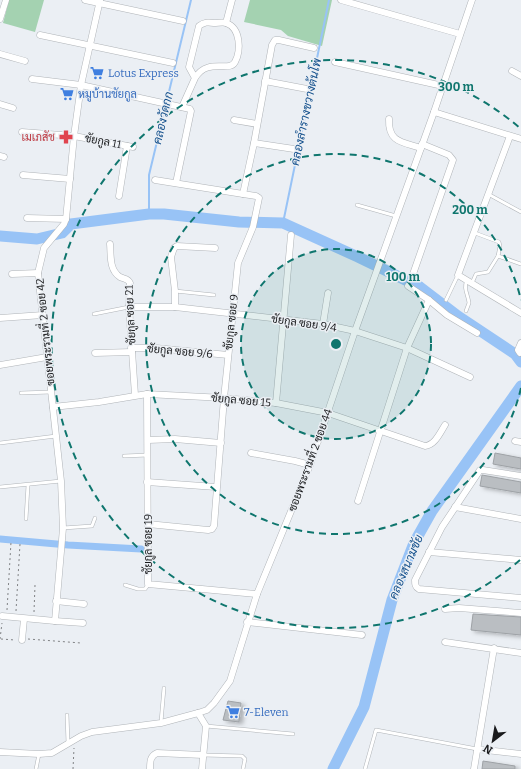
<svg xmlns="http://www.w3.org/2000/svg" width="521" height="769" font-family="Bitter,Sarabun,serif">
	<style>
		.green { fill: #a4d2b1 }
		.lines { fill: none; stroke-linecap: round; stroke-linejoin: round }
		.stream { stroke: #98c3f6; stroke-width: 2 }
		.canal { stroke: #98c3f6; stroke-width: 7 }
		.river { stroke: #98c3f6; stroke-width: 11 }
		.building { fill: #babec2; stroke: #9ea2a6; filter: url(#shadow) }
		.service-casing { stroke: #b0b4b8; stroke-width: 4 }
		.minor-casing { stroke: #b0b4b8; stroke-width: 7 }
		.path { stroke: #808285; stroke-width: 1; stroke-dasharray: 2 3; stroke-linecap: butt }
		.service { stroke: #fff; stroke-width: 3 }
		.minor { stroke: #fff; stroke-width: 6 }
		.ring { fill: none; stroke: #0f766e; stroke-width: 2; stroke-dasharray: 7 5 }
		.labels { text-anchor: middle; stroke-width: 3; stroke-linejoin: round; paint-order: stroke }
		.shop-label { font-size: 11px; fill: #366cbe; stroke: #ebeff4; text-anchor: start }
		.health-label { font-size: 11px; fill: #be3a42; stroke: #ebeff4; text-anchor: end }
		.street-label { font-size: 11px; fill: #191a1c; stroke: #ebeff4 }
		.water-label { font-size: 12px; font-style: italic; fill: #15518d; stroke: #ebeff4 }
		.centre { fill: #0f766e; stroke: #ebeff4; stroke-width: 2 }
		.ring-label { font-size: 12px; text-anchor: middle; font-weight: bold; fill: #0f766e; stroke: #ebeff4; stroke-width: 3; stroke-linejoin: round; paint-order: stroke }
	</style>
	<defs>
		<filter id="shadow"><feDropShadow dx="3.5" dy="2" stdDeviation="2" flood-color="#0004"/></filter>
	</defs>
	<rect width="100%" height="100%" fill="#ebeff4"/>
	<!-- green -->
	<g class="green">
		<polygon points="9,0 44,0 35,32 3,23"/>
		<polygon points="250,0 332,0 322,46 288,36 281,30 244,22"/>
	</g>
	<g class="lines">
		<!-- stream -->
		<g class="stream">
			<polyline points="149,214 149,175 191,0"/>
			<polyline points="283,223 329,0"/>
		</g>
		<!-- canal -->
		<polyline class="canal" points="0,539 68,545 141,549"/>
		<!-- river -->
		<g class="river">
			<polyline points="0,236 37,239 62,233 71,224 149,214 164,214 239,222 283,223 358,257 420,287 458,316 515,354 521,362"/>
			<polyline points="333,769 364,707 392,600 414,543 432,511 521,386"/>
		</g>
	</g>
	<!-- building -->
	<g class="building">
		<polygon points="495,453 521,458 521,469 493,464"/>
		<polygon points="482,475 521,482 521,493 480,486"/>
		<polygon points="473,614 521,617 521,635 471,630"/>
		<polygon points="228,701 241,703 239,722 223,720"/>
		<polygon points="483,761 515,766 515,769 482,769"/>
	</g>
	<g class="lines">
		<!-- service casing -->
		<g class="service-casing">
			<g id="service">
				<polyline points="488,194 521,212"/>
				<polyline points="357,205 396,216"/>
				<polyline points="475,233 499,242 500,246 498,256"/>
				<polyline points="472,283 476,274 488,272 498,256 521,264"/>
				<polyline points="175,291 214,295"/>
				<polyline points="446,300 458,275"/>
				<path d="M466,311L469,303C468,294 463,289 467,280"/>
				<polyline points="94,314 129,307"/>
				<polyline points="21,393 51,392"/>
				<polyline points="0,443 56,436"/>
				<polyline points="124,456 148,455"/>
				<polyline points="0,487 61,481"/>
				<polyline points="26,519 28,485"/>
				<polyline points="63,528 92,526 95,518"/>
				<polyline points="125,585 138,589 145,589 148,585"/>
				<polyline points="67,715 68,743"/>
				<polyline points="161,722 164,688"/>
				<polyline points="206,726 293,734"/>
				<polyline points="203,755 242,756 245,759 243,769"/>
				<polyline points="36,769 39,754"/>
				<polyline points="365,769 376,730 477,749"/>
			</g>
		</g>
		<!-- minor casing -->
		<g class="minor-casing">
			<g id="minor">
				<polyline points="85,0 183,21"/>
				<polyline points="341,0 460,34"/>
				<polyline points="0,19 6,0"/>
				<polyline points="226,23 232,0"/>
				<polyline points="40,35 173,63"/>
				<polyline points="0,54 25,61"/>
				<polyline points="335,62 443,86"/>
				<polyline points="512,71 521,76"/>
				<polyline points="32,79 81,85 190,109 191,111 176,183"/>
				<polyline points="265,81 307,89"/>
				<polyline points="0,104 13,108"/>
				<path d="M182,107L195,78L189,67L199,26C204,22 208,22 214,23C218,23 223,22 226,23C241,28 241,51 235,62C229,73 208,57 195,78"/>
				<polyline points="434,112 521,139"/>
				<path d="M389,119C388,143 403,142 421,148"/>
				<polyline points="234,120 257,124"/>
				<polyline points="22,132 74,136 133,147"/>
				<polyline points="510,136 458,275 521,313"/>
				<polyline points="254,143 294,149"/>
				<polyline points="0,156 4,157"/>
				<polyline points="23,175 70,179"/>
				<polyline points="243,194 254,143 272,45 275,40 279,40 314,48"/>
				<polyline points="119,196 127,146"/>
				<polyline points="27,218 66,219"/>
				<path d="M110,244C111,255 109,270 120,277C124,279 128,278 130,283L129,307L135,395"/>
				<polyline points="12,274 38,273"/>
				<polyline points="412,277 453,160 449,155 422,144"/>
				<polyline points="429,300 447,315 477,333"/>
				<polyline points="129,307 175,307 323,324 355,331 407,348 470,377"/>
				<polyline points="175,307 175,291 171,257 174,248 177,246 215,248"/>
				<polyline points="0,318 43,315"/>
				<polyline points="323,324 328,293"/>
				<polyline points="131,348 156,348 228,355"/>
				<polyline points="95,353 132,352"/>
				<polyline points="520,353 518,350 521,343"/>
				<polyline points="0,365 47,357"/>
				<polyline points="147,394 148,584 257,594"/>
				<polyline points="276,403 291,235"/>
				<path d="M53,407L99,402L147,394L224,398L276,403L328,413L425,446C435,445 440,433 445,425"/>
				<polyline points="148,440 175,439 221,443"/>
				<polyline points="515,441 521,442"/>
				<polyline points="251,453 295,461 310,465"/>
				<path d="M521,476L483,470H480L442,527L415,580C415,584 415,587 419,589L521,598"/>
				<polyline points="147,482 216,487"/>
				<polyline points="358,501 407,348 429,300 408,286"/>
				<polyline points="455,507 521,519"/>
				<polyline points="148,524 208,530 212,529 214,526 224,398 238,263 253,227 259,198 256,196 243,194 155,180"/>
				<polyline points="429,552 521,560"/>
				<polyline points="56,601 84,604"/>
				<polyline points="445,609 459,608 521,613"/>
				<polyline points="2,616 55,621 63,528 61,481 38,273 44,248 64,224 66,219 74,136 81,85 100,0"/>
				<polyline points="55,621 83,623"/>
				<polyline points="247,622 362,635"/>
				<polyline points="22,640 24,619"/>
				<polyline points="445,642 521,653"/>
				<polyline points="198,713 206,726 202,769"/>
				<polyline points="477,749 521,754"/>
				<polyline points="0,752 39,754 52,753 81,736 92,732 161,723 198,713 207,710 214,703 230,681 257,594 310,465 355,331 434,112 472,0"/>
				<path d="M150,769C150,762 150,756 157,753L203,755"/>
				<polyline points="474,769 494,648"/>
			</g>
		</g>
		<!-- path -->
		<g class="path">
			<polyline points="7,610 11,542"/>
			<polyline points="16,611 20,544"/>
			<polyline points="34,612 35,585"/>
			<polyline points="0,639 2,623"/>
			<polyline points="1,639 15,640"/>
			<polyline points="28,639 81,643"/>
			<polyline points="73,769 74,748"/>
		</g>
		<!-- service -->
		<use href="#service" class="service"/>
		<!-- minor -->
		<use href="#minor" class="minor"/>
	</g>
	<!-- distance rings -->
	<circle cx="336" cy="344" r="95" fill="#0f766e" fill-opacity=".12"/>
	<g class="ring">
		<circle cx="336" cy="344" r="95"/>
		<path d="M521 388A190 190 0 1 1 521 300"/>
		<path d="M520 560A284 284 0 1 1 520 128"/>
	</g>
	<!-- icons -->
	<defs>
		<g id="supermarket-bare" transform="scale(1.08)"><path d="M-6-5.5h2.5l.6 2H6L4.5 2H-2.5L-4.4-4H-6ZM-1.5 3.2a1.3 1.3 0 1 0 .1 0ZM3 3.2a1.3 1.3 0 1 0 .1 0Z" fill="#3f7fe0" stroke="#ebeff4" stroke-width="2.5" paint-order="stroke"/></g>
		<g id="pharmacy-bare" transform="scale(1.08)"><path d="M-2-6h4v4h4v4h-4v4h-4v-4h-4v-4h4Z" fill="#e0444e" stroke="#ebeff4" stroke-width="2.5" paint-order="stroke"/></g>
	</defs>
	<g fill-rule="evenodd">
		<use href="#supermarket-bare" x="97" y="73"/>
		<use href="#supermarket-bare" x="67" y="94"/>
		<use href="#pharmacy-bare" x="66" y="137"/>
		<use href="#supermarket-bare" x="233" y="712"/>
	</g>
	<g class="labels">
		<!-- shop labels -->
		<g class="shop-label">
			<text x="108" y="77">Lotus Express</text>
			<text x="78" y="98">หมูบ้านชัยกูล</text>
			<text x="244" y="716">7-Eleven</text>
		</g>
		<!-- health labels -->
		<g class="health-label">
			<text x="55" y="141">เมเภสัช</text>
		</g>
		<!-- street labels -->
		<g class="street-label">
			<text transform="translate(103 141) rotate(11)" y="4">ชัยกูล 11</text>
			<text transform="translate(130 315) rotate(-93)" y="4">ชัยกูล ซอย 21</text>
			<text transform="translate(231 322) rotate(-84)" y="4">ชัยกูล ซอย 9</text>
			<text transform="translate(304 323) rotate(8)" y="4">ชัยกูล ซอย 9/4</text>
			<text transform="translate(45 332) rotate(-96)" y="4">ซอยพระรามที่ 2 ซอย 42</text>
			<text transform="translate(180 351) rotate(5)" y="4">ชัยกูล ซอย 9/6</text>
			<text transform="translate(241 400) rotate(5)" y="4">ชัยกูล ซอย 15</text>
			<text transform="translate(310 460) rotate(-70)" y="4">ซอยพระรามที่ 2 ซอย 44</text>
			<text transform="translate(148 544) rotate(-90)" y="4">ชัยกูล ซอย 19</text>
		</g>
		<!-- water labels -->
		<g class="water-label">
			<text transform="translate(306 112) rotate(-78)" y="4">คลองลำรางขวางต้นโพ</text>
			<text transform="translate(163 118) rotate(-77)" y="4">คลองวัดกก</text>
			<text transform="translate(406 567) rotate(-67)" y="4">คลองสนามชัย</text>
		</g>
	</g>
	<circle cx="336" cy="344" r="6" class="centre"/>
	<g class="ring-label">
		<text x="456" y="91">300 m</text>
		<text x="470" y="214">200 m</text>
		<text x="403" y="281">100 m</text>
	</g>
	<!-- north arrow -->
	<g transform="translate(493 741) rotate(211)" stroke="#ebeff4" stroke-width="3" paint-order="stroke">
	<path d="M0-3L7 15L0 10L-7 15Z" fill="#191a1c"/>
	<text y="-6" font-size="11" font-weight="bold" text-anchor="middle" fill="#191a1c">N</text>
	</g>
</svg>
